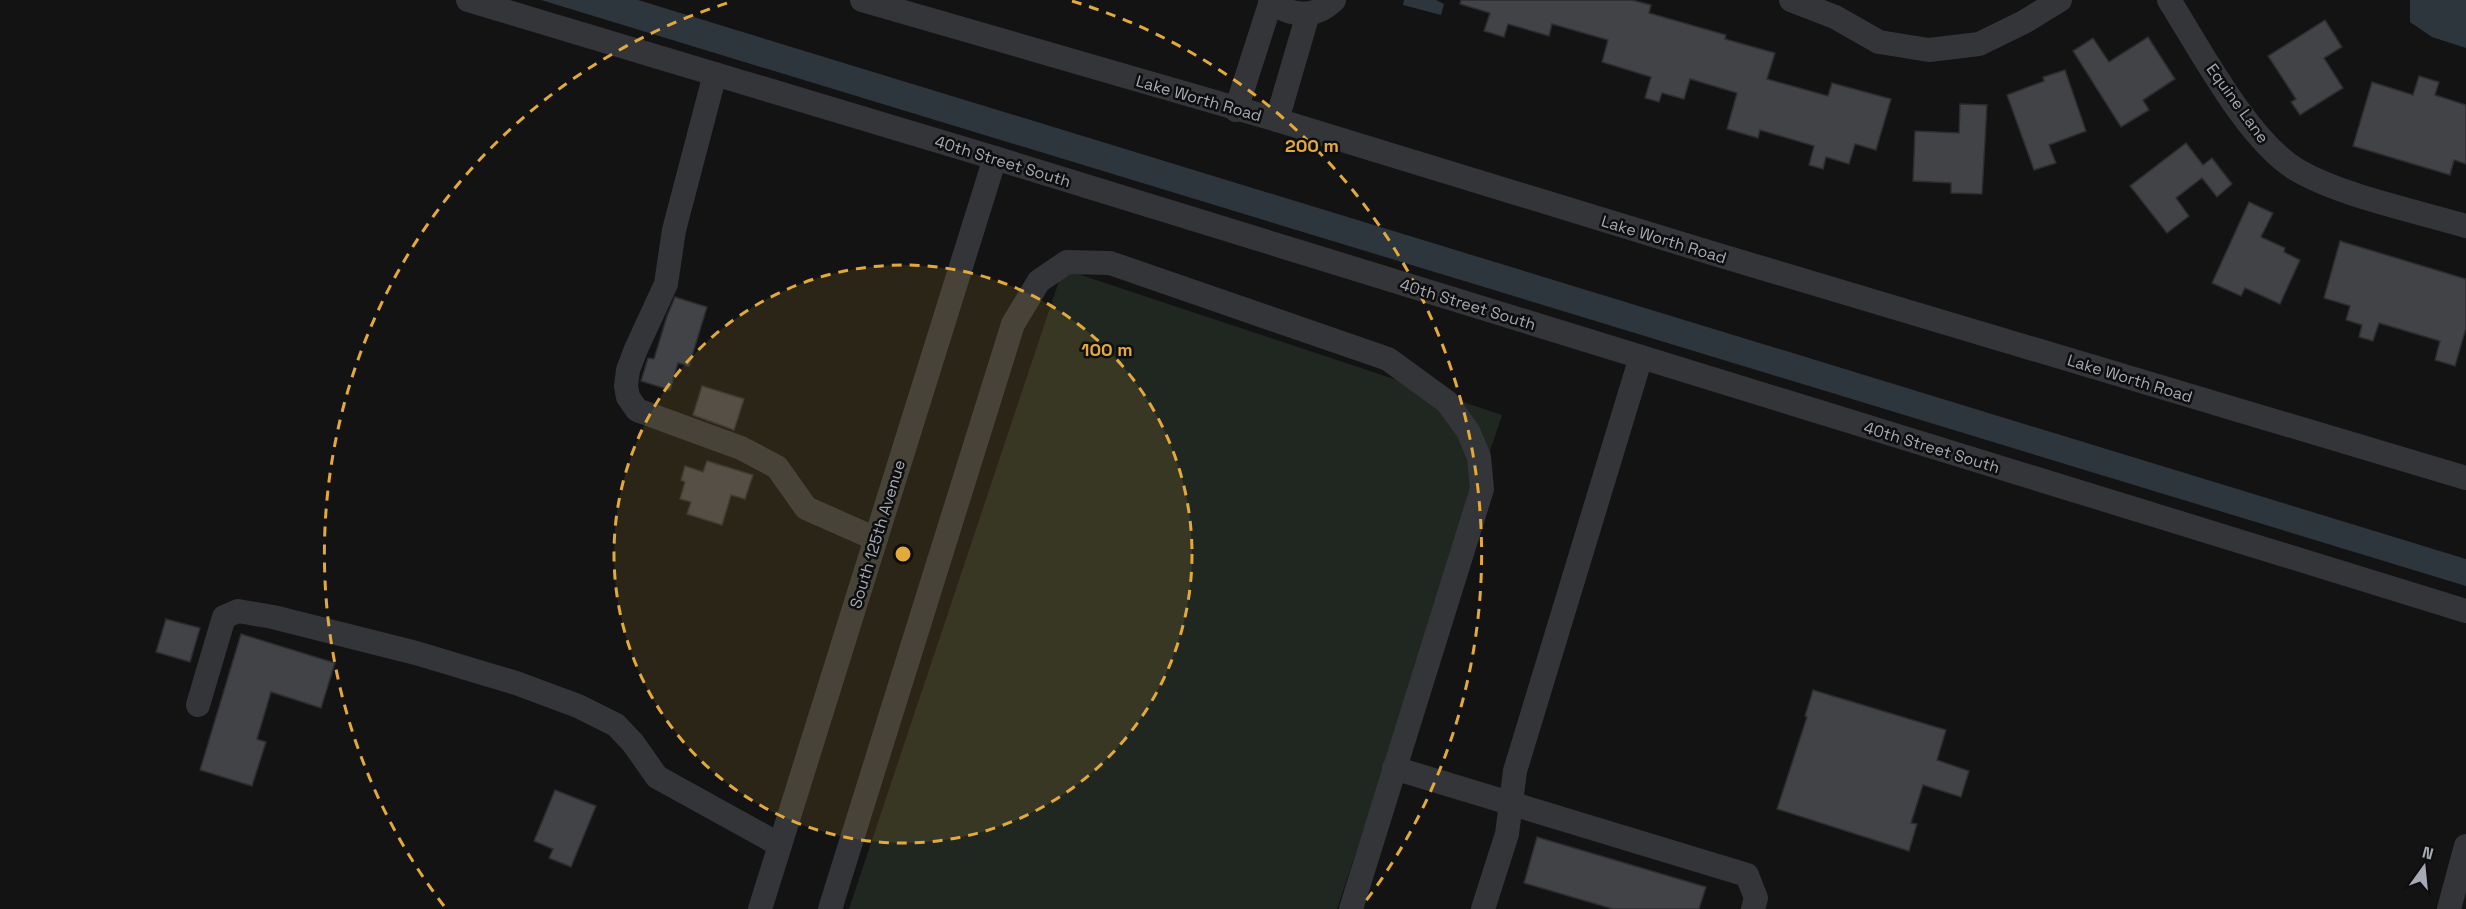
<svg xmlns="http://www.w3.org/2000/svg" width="2466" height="909" font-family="'Space Grotesk',sans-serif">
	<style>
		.green { fill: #202720 }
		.water { fill: #2d363c }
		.building { fill: #424347; stroke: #2d2d30; stroke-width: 1.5 }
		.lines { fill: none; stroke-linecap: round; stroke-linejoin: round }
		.minor { stroke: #343539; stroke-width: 24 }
		.ring { fill: none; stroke: #e2a93d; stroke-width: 3; stroke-dasharray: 10 8 }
		.labels { text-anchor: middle; stroke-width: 5; stroke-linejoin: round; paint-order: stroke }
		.street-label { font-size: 16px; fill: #a6aab4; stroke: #0e0e0f }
		.centre { fill: #e2a93d; stroke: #0e0e0f; stroke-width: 3 }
		.ring-label { font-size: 18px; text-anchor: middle; font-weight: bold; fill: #e2a93d; stroke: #0e0e0f; stroke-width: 5; stroke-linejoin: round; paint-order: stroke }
	</style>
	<rect width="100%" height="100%" fill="#131314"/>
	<!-- green -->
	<polygon class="green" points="1063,269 1502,415 1337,909 849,909"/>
	<!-- water -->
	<g class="water">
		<polygon points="541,0 638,0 2466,559 2466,586"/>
		<polygon points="1404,0 1436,0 1444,4 1441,15 1403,5"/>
		<polygon points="2466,0 2466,48 2432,37 2410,22 2410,0"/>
	</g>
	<!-- building -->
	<g class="building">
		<polygon points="1461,0 1632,0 1651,5 1649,13 1726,35 1725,39 1775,53 1767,79 1828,96 1832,83 1891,99 1876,150 1855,144 1849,164 1826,157 1823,169 1809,165 1814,146 1760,130 1758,138 1727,129 1737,93 1690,79 1684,99 1662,93 1659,102 1645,98 1651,77 1602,62 1608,40 1552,24 1549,36 1508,24 1504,37 1484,31 1490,13 1460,4"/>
		<polygon points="2325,20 2342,47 2324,58 2343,88 2300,115 2291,102 2296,99 2268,56"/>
		<polygon points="2148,37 2175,79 2143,100 2149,110 2121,127 2073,51 2093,38 2109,62"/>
		<polygon points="2065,70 2086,131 2049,145 2056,163 2034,170 2007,95 2044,81 2043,77"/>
		<polygon points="2419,76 2439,82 2435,95 2466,105 2466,164 2454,160 2450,175 2353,146 2372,82 2413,95"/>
		<polygon points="1960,104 1987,105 1982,194 1951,193 1951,183 1913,181 1915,131 1959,133"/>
		<polygon points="2186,143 2203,165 2212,158 2232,184 2217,197 2202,178 2176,198 2189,216 2167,233 2130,186"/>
		<polygon points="2249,202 2273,213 2261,237 2285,248 2284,252 2300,260 2280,304 2245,288 2241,296 2212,283"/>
		<polygon points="2340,241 2466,279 2466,328 2455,366 2435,360 2440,341 2379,323 2373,341 2359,337 2362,325 2346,320 2350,306 2324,298"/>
		<polygon points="675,297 707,307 689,366 678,363 670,390 641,381 648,358 654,359 667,316"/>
		<polygon points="702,386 744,399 734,430 693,415"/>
		<polygon points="707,461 753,475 745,499 731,495 722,525 687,514 691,502 680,499 685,482 681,480 685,466 703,472"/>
		<polygon points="166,619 200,628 190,662 156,652"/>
		<polygon points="241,634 335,663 321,708 271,692 257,739 266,742 252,786 200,770"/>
		<polygon points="1813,690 1946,730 1937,760 1969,771 1961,797 1923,785 1911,823 1917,824 1909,851 1777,809 1807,717 1805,716"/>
		<polygon points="555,790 596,806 571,867 549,858 553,849 534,841"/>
		<polygon points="1537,837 1706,887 1699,909 1613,909 1524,883"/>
	</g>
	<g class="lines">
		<!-- minor -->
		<g class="minor">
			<polyline points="468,0 995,158 2466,611"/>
			<polyline points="862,0 1277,120 1715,254 2466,478"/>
			<path d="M1270,0C1289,17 1315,19 1334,0"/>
			<polyline points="1791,0 1835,17 1879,42 1929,50 1979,44 2024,22 2060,0"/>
			<path d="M2169,0C2200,49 2248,141 2297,170C2342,196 2415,211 2466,226"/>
			<polyline points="715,74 674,230 666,284 636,349 628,370 626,386 628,397 637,410 741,448 777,467 806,508 876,539"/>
			<polyline points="1236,110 1271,1"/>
			<polyline points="1277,120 1308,14"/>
			<polyline points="198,705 224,617 238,611 273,617 416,653 516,683 578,706 616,725 633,743 657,777 780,845"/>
			<polyline points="1394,768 1747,875 1756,898 1753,909"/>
			<polyline points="760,909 995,158"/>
			<polyline points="830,909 1013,324 1039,281 1067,262 1110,263 1388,359 1447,402 1468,431 1479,457 1482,489 1351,909"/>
			<polyline points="1483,909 1507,834 1515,771 1641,357"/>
			<polyline points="2449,909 2466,846"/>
		</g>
	</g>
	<!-- distance rings -->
	<circle cx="903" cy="554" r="289" fill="#e2a93d" fill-opacity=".12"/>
	<g class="ring">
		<circle cx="903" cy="554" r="289"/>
		<path d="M444 906A578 578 0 0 1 734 1M1072 1A578 578 0 0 1 1362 906"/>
	</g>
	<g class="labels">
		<!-- street labels -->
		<g class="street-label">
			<text transform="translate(1199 98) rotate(16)" y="6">Lake Worth Road</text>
			<text transform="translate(2238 103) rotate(54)" y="6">Equine Lane</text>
			<text transform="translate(1003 161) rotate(17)" y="6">40th Street South</text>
			<text transform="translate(1664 239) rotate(17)" y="6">Lake Worth Road</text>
			<text transform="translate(1468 304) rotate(17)" y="6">40th Street South</text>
			<text transform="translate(2130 378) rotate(17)" y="6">Lake Worth Road</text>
			<text transform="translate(1932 447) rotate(17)" y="6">40th Street South</text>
			<text transform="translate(877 534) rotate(-73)" y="6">South 125th Avenue</text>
		</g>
	</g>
	<circle cx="903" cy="554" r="9" class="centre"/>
	<g class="ring-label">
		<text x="1312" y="152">200 m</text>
		<text x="1107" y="356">100 m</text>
	</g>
	<!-- north arrow -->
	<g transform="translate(2424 867) rotate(15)" stroke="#0e0e0f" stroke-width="4.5" paint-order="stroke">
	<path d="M0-4.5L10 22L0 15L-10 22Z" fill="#a6aab4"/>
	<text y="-9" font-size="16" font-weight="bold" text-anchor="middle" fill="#a6aab4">N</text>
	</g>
</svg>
